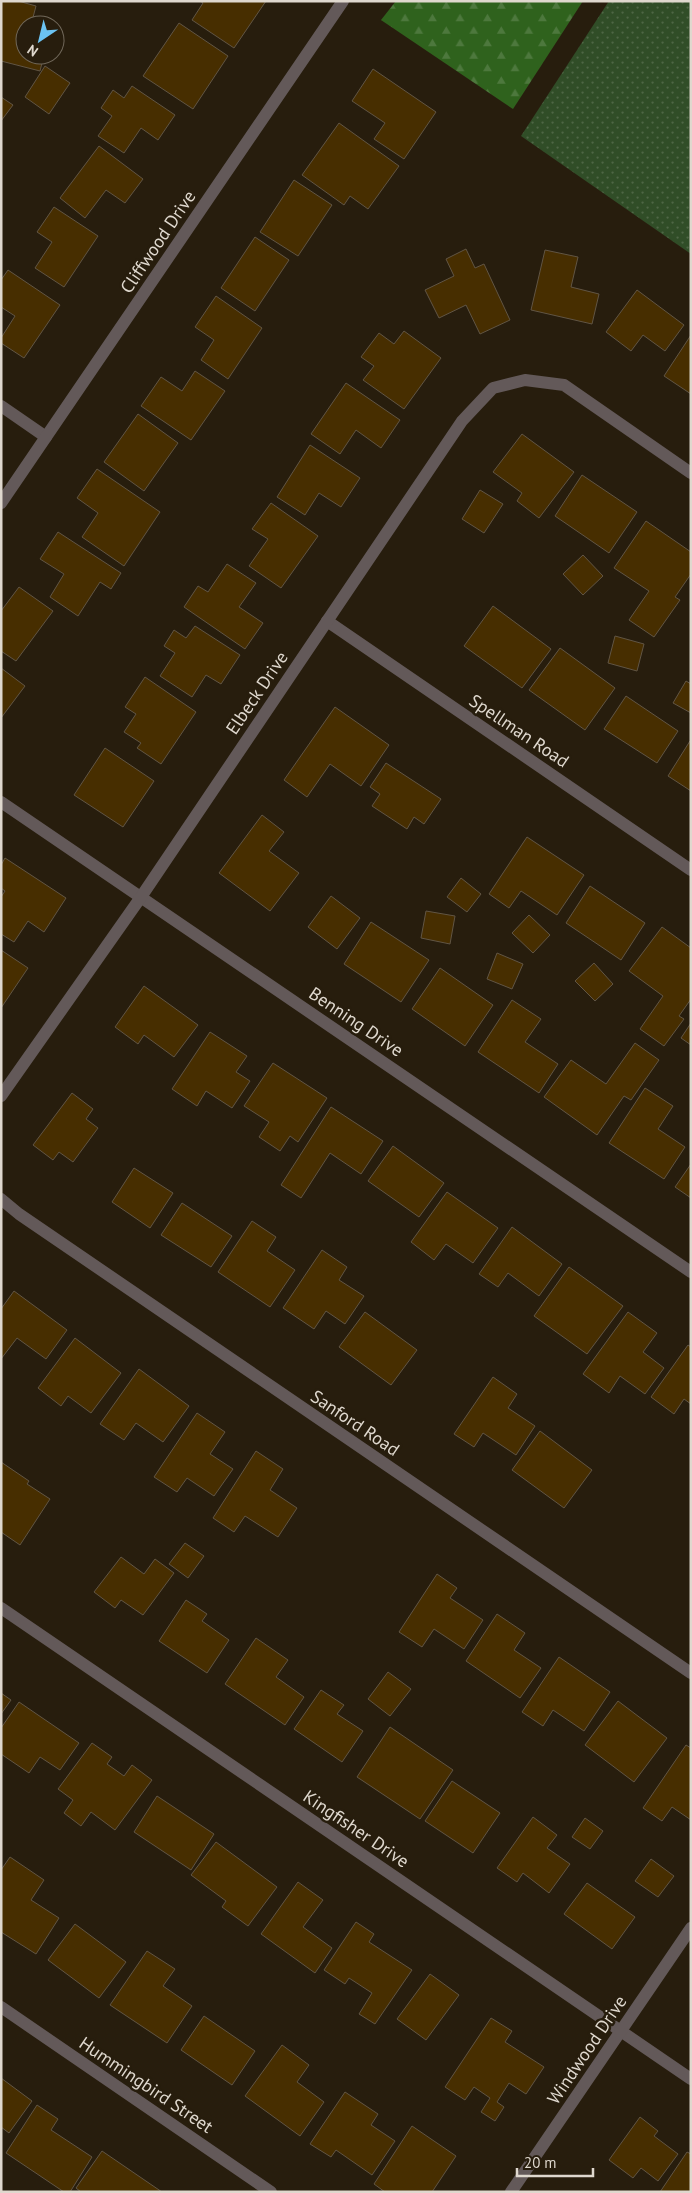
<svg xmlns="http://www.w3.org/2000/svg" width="692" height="2193" font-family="'PT Sans',sans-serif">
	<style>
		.forest { fill: url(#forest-firs) }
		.park { fill: url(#park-dots) }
		.building { fill: #472e00; stroke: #615544 }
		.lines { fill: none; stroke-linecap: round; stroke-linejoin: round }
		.minor { stroke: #635959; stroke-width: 12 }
		.labels { text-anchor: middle; stroke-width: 5; stroke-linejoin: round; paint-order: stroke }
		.street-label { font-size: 18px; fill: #dfd8ce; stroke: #271d0d }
	</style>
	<defs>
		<pattern id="forest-firs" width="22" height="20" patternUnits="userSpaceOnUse" patternTransform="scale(1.25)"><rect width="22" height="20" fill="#2f621d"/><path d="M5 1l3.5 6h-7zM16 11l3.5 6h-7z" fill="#4d783d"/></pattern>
		<pattern id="park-dots" width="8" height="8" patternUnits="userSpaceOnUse" patternTransform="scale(1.25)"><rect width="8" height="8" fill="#304d27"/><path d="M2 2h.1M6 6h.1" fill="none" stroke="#4e6645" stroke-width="1.8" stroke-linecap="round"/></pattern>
	</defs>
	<rect width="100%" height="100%" fill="#271d0d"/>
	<!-- forest -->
	<polygon class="forest" points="396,1 583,1 513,109 381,20"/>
	<!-- park -->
	<polygon class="park" points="609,1 691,1 691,254 521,136"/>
	<!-- building -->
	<g class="building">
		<polygon points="1,1 18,1 36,6 31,25 25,25 25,55 44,55 40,71 1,61"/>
		<polygon points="200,1 266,1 234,48 192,20 203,3"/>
		<polygon points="179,23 228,56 193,109 143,76"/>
		<polygon points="45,66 70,83 49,114 25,97"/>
		<polygon points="373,69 436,112 404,159 374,139 385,123 352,101"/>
		<polygon points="132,86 175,115 158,140 141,128 124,153 98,136 112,116 101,108 113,90 124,98"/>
		<polygon points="1,97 13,105 1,121"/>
		<polygon points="339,123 399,166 368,209 350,196 344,205 302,175"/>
		<polygon points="99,146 143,179 125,203 106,190 85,218 60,198"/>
		<polygon points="294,180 332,205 298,256 260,232"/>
		<polygon points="54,207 98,236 64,287 35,268 52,242 37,232"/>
		<polygon points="255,237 289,260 255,311 221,288"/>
		<polygon points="466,249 475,268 484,264 510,320 480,334 466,305 439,318 425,290 454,276 446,259"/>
		<polygon points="545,250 578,257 571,287 599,294 592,324 531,310"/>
		<polygon points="8,270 60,305 24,358 1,343 1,338 15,316 1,307 1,280"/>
		<polygon points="637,290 684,325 665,351 643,335 631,351 606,332"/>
		<polygon points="216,296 262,328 228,379 201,360 214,340 195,327"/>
		<polygon points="404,331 441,358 404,409 363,380 374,366 361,357 379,333 394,344"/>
		<polygon points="691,335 691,394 664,376"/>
		<polygon points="195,371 225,391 191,440 141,406 161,377 182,391"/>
		<polygon points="346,383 400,420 381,448 356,430 340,454 311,434"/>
		<polygon points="138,414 178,443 144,491 104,462"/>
		<polygon points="522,434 574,472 539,518 517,501 522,493 493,472"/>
		<polygon points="310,445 360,478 341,507 319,493 305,515 277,497"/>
		<polygon points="97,469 160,512 124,566 82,537 98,513 77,498"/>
		<polygon points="582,475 637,512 609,553 555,516"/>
		<polygon points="480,490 503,504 484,533 462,519"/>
		<polygon points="271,503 318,536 281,588 249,566 268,539 252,529"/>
		<polygon points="646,521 691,552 691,574 675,597 680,600 654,637 629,620 649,591 614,568"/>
		<polygon points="58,532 121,573 111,589 100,582 78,616 50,597 64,574 40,559"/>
		<polygon points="583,555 603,576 583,595 563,574"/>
		<polygon points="227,564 256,583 239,607 263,623 245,649 184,607 198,586 208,592"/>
		<polygon points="19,587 53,611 16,661 1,651 1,611"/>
		<polygon points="493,606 551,649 522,688 464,646"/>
		<polygon points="195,626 240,655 221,684 206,675 192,697 160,676 175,653 164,646 174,630 186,638"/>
		<polygon points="615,636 644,644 637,671 608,663"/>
		<polygon points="560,648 615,688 585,730 529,690"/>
		<polygon points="1,668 25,686 1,718"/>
		<polygon points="145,677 196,712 161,764 137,748 141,743 124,732 136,714 125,707"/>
		<polygon points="686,681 691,684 691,713 673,703"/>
		<polygon points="626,696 678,731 657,763 604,729"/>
		<polygon points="335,707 389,745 361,786 330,764 307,797 284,780"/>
		<polygon points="690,741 691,742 691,791 668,776"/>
		<polygon points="105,748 154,781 123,827 74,795"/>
		<polygon points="386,763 441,799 424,824 414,817 407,829 372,806 380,794 370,787"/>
		<polygon points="262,815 284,832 269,851 299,873 270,911 219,873"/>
		<polygon points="527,837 584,875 557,915 521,891 509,908 489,894"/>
		<polygon points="5,858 66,898 44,932 28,921 14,942 1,934 1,897 5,891 1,888 1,865"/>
		<polygon points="461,878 481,894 467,912 447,897"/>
		<polygon points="590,886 645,923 621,960 566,923"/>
		<polygon points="331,896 360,918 337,949 308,927"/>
		<polygon points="426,911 455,916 450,944 421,938"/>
		<polygon points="529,915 550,935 533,953 512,933"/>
		<polygon points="371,922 429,960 401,1002 344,964"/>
		<polygon points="662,927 691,948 691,999 679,1016 684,1019 664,1046 640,1029 663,996 629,971"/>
		<polygon points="1,950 28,968 1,1008"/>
		<polygon points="497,953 523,964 512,989 487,979"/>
		<polygon points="594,963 613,984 595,1001 575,981"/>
		<polygon points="440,968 493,1005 465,1046 412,1009"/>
		<polygon points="144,986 198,1025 174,1057 144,1035 138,1044 115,1027"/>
		<polygon points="512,1000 541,1019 525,1042 558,1064 539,1093 478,1052"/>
		<polygon points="691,1023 691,1045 681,1038"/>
		<polygon points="210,1032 247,1056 236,1072 250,1081 232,1108 206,1091 197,1106 172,1089"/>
		<polygon points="635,1043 659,1060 631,1100 624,1096 597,1135 544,1097 571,1060 606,1084"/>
		<polygon points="273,1063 327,1098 298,1142 290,1136 280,1151 259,1137 269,1122 244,1106"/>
		<polygon points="645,1088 673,1106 658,1129 685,1147 664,1179 609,1143"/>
		<polygon points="72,1093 93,1109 86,1119 98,1128 73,1162 59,1152 53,1160 33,1145"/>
		<polygon points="331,1107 383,1141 361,1174 330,1153 301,1198 281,1185"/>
		<polygon points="393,1146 444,1183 419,1217 368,1181"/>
		<polygon points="691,1164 691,1198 675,1187"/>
		<polygon points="134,1168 173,1193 150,1228 112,1202"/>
		<polygon points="447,1192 498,1228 473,1263 446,1244 434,1260 411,1242"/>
		<polygon points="182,1203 232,1236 211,1267 161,1235"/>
		<polygon points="252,1221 276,1237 267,1251 295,1270 270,1307 218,1272"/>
		<polygon points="512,1227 562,1264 539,1296 508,1273 498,1287 479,1274"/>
		<polygon points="322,1250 347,1267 339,1280 364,1296 345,1324 326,1311 314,1329 283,1308"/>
		<polygon points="569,1267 623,1306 587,1354 534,1316"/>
		<polygon points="14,1291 67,1330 46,1359 17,1338 1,1359 1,1309"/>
		<polygon points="365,1312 417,1350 391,1385 339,1347"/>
		<polygon points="628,1312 657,1333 643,1352 664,1368 645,1394 620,1376 609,1393 583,1374"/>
		<polygon points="75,1338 121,1373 91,1413 68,1396 61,1406 38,1388"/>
		<polygon points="688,1345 691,1347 691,1404 684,1399 674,1414 651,1397"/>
		<polygon points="139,1369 189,1406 163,1442 136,1423 124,1440 100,1424"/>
		<polygon points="493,1377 517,1394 508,1408 535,1426 516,1455 483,1433 474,1447 454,1434"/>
		<polygon points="197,1413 225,1432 210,1454 233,1469 214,1496 187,1478 177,1492 154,1477"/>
		<polygon points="540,1431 592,1470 564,1508 512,1470"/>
		<polygon points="256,1451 283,1469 270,1490 297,1508 278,1537 245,1516 234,1532 213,1518"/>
		<polygon points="1,1462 29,1481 27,1484 50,1499 20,1545 1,1532"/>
		<polygon points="185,1543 204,1556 188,1578 169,1564"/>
		<polygon points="121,1557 144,1574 155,1559 174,1573 143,1615 121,1600 115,1608 94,1592"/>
		<polygon points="437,1574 457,1588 450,1598 483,1620 464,1649 434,1629 422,1647 399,1632"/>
		<polygon points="186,1600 207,1614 202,1621 229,1640 207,1673 159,1641"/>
		<polygon points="497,1614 525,1633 514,1650 541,1668 520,1698 466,1661"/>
		<polygon points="256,1638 288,1660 276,1677 304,1697 285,1725 225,1684"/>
		<polygon points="559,1657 610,1692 584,1731 553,1710 543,1726 522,1712"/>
		<polygon points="388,1672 411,1689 390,1716 368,1699"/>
		<polygon points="321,1690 344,1705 337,1714 363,1731 342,1762 294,1729"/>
		<polygon points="1,1693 11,1700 1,1714"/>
		<polygon points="618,1701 667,1738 634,1782 585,1745"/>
		<polygon points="19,1702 79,1743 60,1770 40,1757 29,1773 1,1754 1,1728"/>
		<polygon points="390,1727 453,1770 420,1819 357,1777"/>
		<polygon points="92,1743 112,1757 107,1764 124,1776 132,1765 152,1780 115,1830 91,1812 81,1826 64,1813 73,1800 58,1789"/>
		<polygon points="686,1745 691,1748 691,1820 672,1807 662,1821 643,1808"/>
		<polygon points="452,1781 500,1813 473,1853 425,1821"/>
		<polygon points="157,1796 214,1834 191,1870 134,1832"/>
		<polygon points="533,1817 557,1835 547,1848 570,1864 549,1893 523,1873 517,1882 497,1868"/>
		<polygon points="585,1818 603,1831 590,1849 572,1837"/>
		<polygon points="216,1842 277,1887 248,1926 222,1907 226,1901 191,1875"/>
		<polygon points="10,1857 44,1880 31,1900 59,1918 36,1954 1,1932 1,1870"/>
		<polygon points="651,1859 674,1876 658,1897 635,1881"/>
		<polygon points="298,1882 323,1900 303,1927 332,1948 315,1973 261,1934"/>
		<polygon points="587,1883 635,1917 612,1949 564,1914"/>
		<polygon points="356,1922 374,1934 369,1942 412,1970 375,2024 359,2014 372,1993 349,1978 345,1984 324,1970"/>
		<polygon points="75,1924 126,1962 99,1998 48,1960"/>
		<polygon points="147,1951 175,1969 163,1986 192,2006 167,2043 110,2005"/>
		<polygon points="430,1974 459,1995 426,2040 397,2019"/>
		<polygon points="204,2016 255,2051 232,2085 181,2050"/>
		<polygon points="491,2018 512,2031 505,2042 544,2067 526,2094 509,2083 497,2102 504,2107 495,2121 481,2112 490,2098 474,2087 465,2100 445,2087"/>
		<polygon points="282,2045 309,2065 297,2082 324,2102 300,2136 245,2096"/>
		<polygon points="1,2078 32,2101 9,2133 1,2127"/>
		<polygon points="345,2092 378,2114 371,2125 395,2141 372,2175 336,2150 331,2157 310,2144"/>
		<polygon points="37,2105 58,2119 51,2130 92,2157 70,2192 64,2192 6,2153"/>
		<polygon points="640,2117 658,2131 654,2136 678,2154 658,2181 641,2168 633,2178 609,2160"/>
		<polygon points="412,2126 456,2156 432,2192 385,2192 374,2184"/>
		<polygon points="102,2151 162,2192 81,2192 76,2188"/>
		<polygon points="687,2152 691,2154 691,2192 660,2192"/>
	</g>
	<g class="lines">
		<!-- minor -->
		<g class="minor">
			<polyline points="1,406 46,437"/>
			<polyline points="1,503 343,1"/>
			<polyline points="327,621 691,870"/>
			<polyline points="1,802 691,1272"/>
			<polyline points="1,1096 141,897 462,421 493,388 525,380 564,385 691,473"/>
			<polyline points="1,1199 19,1214 691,1673"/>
			<polyline points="1,1608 691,2079"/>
			<polyline points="1,2007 271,2192"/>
			<polyline points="511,2192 691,1928"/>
		</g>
	</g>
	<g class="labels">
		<!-- street labels -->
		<g class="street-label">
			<text transform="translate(158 242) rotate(-56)" y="6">Cliffwood Drive</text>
			<text transform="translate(257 693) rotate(-56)" y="6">Elbeck Drive</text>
			<text transform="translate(519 731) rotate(34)" y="6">Spellman Road</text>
			<text transform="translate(356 1022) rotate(34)" y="6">Benning Drive</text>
			<text transform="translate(355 1423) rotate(34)" y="6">Sanford Road</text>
			<text transform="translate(356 1829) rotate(34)" y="6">Kingfisher Drive</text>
			<text transform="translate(587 2050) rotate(-56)" y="6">Windwood Drive</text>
			<text transform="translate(146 2085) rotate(34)" y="6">Hummingbird Street</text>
		</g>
	</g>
	<!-- border -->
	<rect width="692" height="2193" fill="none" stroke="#dfd8ce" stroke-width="5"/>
	<!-- north arrow -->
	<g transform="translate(40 40) rotate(215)"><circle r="24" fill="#271d0d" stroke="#71685a"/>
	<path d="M0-4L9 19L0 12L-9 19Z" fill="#6bc3f2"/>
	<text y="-8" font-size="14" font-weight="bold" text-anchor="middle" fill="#dfd8ce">N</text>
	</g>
	<!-- scale -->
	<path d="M517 2168v8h76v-8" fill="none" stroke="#dfd8ce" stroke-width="2.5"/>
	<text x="524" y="2168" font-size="15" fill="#dfd8ce" stroke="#271d0d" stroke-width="4" paint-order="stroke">20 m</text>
</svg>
